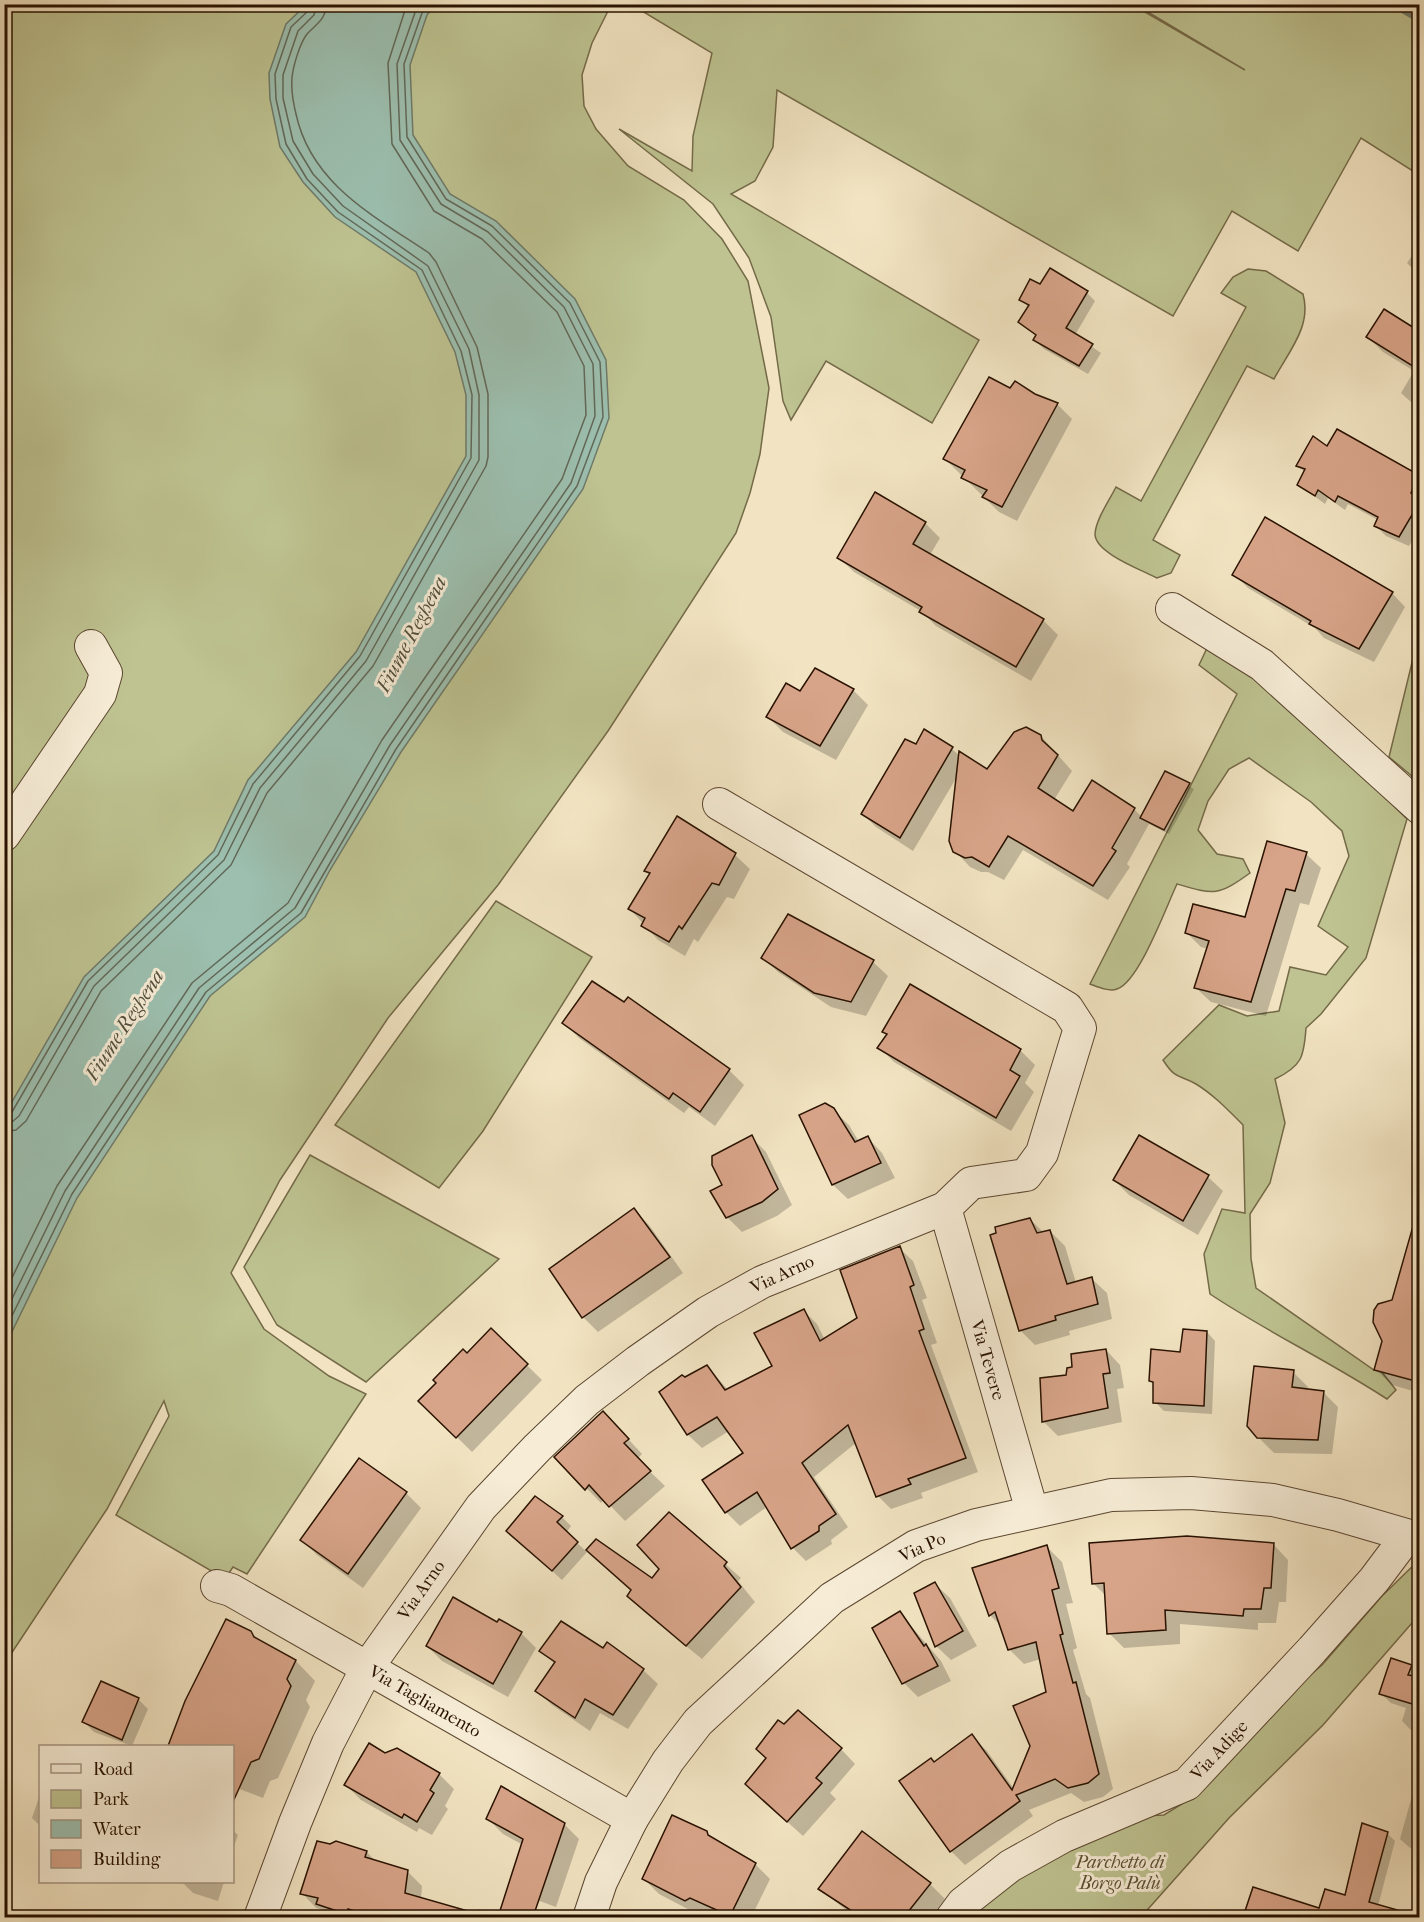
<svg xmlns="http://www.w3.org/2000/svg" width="1424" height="1922" font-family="'IM FELL French Canon',serif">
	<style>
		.green { fill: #bec391; stroke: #746a48; stroke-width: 1.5 }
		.water { fill: #9cbfaf; stroke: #6e7a69; stroke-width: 1.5 }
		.shadow { fill: #0003 }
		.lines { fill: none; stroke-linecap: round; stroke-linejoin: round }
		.shore { stroke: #626858; stroke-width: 1.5 }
		.stream { stroke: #6e7a69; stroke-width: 8 }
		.building { fill: #d8a489; stroke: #291200; stroke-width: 1.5 }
		.minor-casing { stroke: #5b4630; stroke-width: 34 }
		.minor { stroke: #f7edd7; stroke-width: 32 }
		.labels { text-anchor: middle; stroke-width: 6; stroke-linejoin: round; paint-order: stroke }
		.street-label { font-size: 18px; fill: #291200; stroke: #f7edd7 }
		.park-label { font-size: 18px; font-style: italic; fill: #5d5033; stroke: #f7edd7 }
		.water-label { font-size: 20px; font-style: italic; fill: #514f3d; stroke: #f7edd7 }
	</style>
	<rect width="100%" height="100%" fill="#f2e4c2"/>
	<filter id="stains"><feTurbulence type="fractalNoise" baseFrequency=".00333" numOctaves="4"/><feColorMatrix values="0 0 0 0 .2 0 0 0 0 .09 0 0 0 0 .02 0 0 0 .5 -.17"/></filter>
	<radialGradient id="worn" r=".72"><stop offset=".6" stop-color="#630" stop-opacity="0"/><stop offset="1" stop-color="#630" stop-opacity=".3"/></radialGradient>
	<!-- green -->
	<g class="green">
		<polygon points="5,5 611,5 592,43 582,75 584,106 596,129 628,166 684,200 722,239 748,281 769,388 760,454 750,493 736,533 608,731 498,885 388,1018 280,1180 231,1273 264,1329 329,1376 366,1394 247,1574 233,1567 225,1579 116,1515 169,1416 164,1401 107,1509 5,1663"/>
		<polygon points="632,5 1133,5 1245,70 1136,5 1419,5 1419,175 1361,138 1298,251 1232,211 1173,316 777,90 773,147 755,181 731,194 979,340 932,423 826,361 791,420 783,401 771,317 749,258 713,204 619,129 692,171 693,136 712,53"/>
		<path d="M1248,269L1266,271L1303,294C1312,326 1289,351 1274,379L1247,366L1153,540L1180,555L1171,573L1157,578C1142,570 1095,553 1095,534C1096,519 1109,501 1116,487L1141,501L1246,307L1221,293L1233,277Z"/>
		<polygon points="1419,634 1419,782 1389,757"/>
		<path d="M1208,646L1274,688L1407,819L1366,958L1321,1014L1306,1028C1304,1057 1302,1066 1275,1079L1285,1123L1270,1183L1250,1214L1251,1259L1256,1288L1374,1370L1381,1371L1396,1390L1387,1399C1329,1361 1267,1332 1210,1294L1204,1254L1222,1209L1245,1213L1243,1125C1229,1111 1214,1095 1196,1084C1178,1074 1176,1080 1163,1060L1219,1005L1247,1016L1279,1011L1290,967L1326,975L1348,947L1318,926L1349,856L1342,831L1311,802L1249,758L1229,769L1208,801L1198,830L1217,854L1243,859L1250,873C1218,896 1215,895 1177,884C1166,907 1139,982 1117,989C1109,992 1098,987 1090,984L1237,694L1199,665Z"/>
		<polygon points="496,901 592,957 483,1131 439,1188 335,1125"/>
		<polygon points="310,1155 499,1259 366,1382 277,1325 244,1267"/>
		<polygon points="1419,1560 1419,1615 1323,1725 1229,1818 1141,1917 968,1918 973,1911 1066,1845 1142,1816 1164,1815 1182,1804 1277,1704 1322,1665 1382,1596"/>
	</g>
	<!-- water -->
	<polygon class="water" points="306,5 435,5 427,15 410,65 413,135 450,194 496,221 575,299 606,360 609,418 583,489 401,752 330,870 305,917 210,996 77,1198 5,1346 5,1114 84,977 214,851 248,780 356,652 466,456 466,395 455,352 416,272 335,217 303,182 280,147 270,99 269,73 286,24"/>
	<!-- shadow -->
	<g class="shadow">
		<polygon points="1420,244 1420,276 1407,263"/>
		<polygon points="1041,286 1087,293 1095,301 1075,335 1101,353 1088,374 1044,349 1035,340 1037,336 1020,321 1029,308 1021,299"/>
		<polygon points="1384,311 1420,333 1420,410 1401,393 1414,371 1383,352 1368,337"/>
		<polygon points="1011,390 1057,404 1072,419 1017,521 999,512 945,459"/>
		<polygon points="1337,431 1420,477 1420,528 1409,546 1386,536 1376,526 1378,520 1348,504 1345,510 1328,498 1325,504 1298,484 1305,472 1298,466 1327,448"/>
		<polygon points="925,523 940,538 930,555 1043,620 1058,635 1031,681 936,626 921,611 854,572 839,558"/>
		<polygon points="1234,574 1392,593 1405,607 1374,662 1324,638 1315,628 1248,588"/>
		<polygon points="853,690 868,705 836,760 783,732 768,717"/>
		<polygon points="1041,736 1072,771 1054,800 1074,813 1134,809 1142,817 1166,773 1194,789 1169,834 1149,824 1127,864 1130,867 1108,900 1023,850 1004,880 988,872 981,872 970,867 955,851 958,775 913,851 876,827 863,814 916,746 952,749 960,756 988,771"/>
		<polygon points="1306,854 1321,868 1309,905 1300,903 1266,1016 1211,1002 1196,988 1208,949 1201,947 1186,932 1246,918"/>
		<polygon points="735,855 750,869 734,899 727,897 698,942 694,939 685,956 658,940 630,909 650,875 646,870"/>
		<polygon points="789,916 873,962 888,976 866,1016 831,1007 778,972 763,958"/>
		<polygon points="629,999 729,1070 744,1085 715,1126 689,1107 684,1113 579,1038 564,1023 624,1004"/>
		<polygon points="884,1032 1020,1050 1035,1065 1025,1083 1034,1092 1011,1131 894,1062 879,1047 888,1036"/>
		<polygon points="833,1110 849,1125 859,1142 868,1138 882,1153 895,1178 848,1199 833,1185 801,1116"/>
		<polygon points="751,1137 766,1152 792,1205 777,1216 742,1232 727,1217 724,1185"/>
		<polygon points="1140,1137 1208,1177 1223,1191 1198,1235 1129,1195 1114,1180"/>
		<polygon points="1420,1209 1420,1393 1392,1385 1375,1369"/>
		<polygon points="634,1210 649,1225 683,1273 598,1332 583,1317 551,1269"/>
		<polygon points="1030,1219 1044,1233 1050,1231 1065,1246 1076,1283 1092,1279 1107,1293 1112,1319 1069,1331 1070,1335 1035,1345 1020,1330"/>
		<polygon points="899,1248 913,1261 927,1298 922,1300 937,1343 931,1345 978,1472 921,1493 923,1498 891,1509 878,1496 857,1442 814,1477 848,1527 831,1540 832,1544 806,1561 793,1548 767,1507 740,1526 726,1512 704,1480 745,1453 729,1431 702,1448 688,1435 661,1392 707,1366 728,1390 774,1366 804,1311 817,1324 825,1340 859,1318"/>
		<polygon points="491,1330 542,1380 472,1452 420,1401"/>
		<polygon points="1207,1332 1215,1341 1212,1414 1164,1411 1155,1402 1155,1385 1151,1381"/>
		<polygon points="1106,1350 1120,1365 1124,1388 1117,1389 1122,1422 1058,1436 1043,1421 1068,1377"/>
		<polygon points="1293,1372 1308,1387 1307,1390 1323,1392 1338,1407 1332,1454 1274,1453 1258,1437"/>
		<polygon points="618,1428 642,1454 637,1459 665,1486 625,1521 604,1499 601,1503 556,1457"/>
		<polygon points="406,1493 421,1508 363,1588 317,1555 302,1540"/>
		<polygon points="669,1514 741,1578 738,1581 755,1602 702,1659 643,1611 629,1596 632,1591 587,1552 596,1541 652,1580 661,1569"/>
		<polygon points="562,1517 571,1526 566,1533 587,1552 562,1580 518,1540"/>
		<polygon points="1274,1545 1288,1560 1286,1602 1279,1602 1276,1623 1258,1623 1258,1630 1180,1624 1180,1644 1124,1648 1109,1633 1106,1596 1093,1583"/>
		<polygon points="1047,1547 1062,1562 1073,1603 1066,1604 1077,1648 1073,1650 1086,1694 1090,1698 1113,1789 1103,1797 1084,1802 1071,1793 1029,1810 1033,1816 965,1865 951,1851 934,1763 972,1736 987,1751 1014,1789 1032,1746 1048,1693 1041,1659 1024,1664 1009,1649 1002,1627 990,1615"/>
		<polygon points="935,1584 950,1598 977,1646 951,1660 936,1646"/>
		<polygon points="900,1613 941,1661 951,1681 918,1697 904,1683"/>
		<polygon points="498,1624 521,1633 536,1648 508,1697 442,1661 427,1646"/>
		<polygon points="251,1632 262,1643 296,1661 315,1681 306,1700 310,1707 278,1778 270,1781 263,1798 237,1788 232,1746 170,1746 187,1702"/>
		<polygon points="603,1650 643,1670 658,1684 628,1729 600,1713 590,1731 552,1705 537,1691 555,1664 541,1651"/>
		<polygon points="1392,1660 1420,1669 1420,1732 1411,1730 1402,1721 1406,1708 1391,1703 1381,1694"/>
		<polygon points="101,1683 139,1700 148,1709 132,1746 94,1732 84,1722"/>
		<polygon points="784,1726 841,1749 855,1764 830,1793 836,1799 803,1836 762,1799 768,1759"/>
		<polygon points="397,1750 439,1774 454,1789 445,1806 448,1809 432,1835 419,1828 417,1832 361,1800 346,1785 385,1754"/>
		<polygon points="1420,1767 1420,1851 1410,1848 1400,1839"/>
		<polygon points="39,1797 40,1797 40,1826 32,1818"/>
		<polygon points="488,1819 564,1824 579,1839 556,1907 526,1896 523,1845 503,1834"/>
		<polygon points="232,1830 238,1835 232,1852"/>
		<polygon points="706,1832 716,1841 755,1864 770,1879 751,1918 718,1918 709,1913 711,1918 705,1918 659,1894 644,1879"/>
		<polygon points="863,1833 930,1884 945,1899 931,1918 849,1918 851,1914 820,1889"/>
		<polygon points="1387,1833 1395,1841 1378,1906 1388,1918 1248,1918 1246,1915 1320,1910 1346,1897"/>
		<polygon points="346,1846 367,1852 376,1862 407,1871 422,1886 421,1899 479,1916 478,1909 506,1918 332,1918 324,1910 316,1908 302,1893"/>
		<polygon points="177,1882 224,1882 218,1901 193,1893 184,1884"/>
		<polygon points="122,1913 136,1918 120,1918"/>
	</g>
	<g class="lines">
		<!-- shore -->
		<g class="shore">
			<polyline points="4,1116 12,1112 88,981 218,855 253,784 360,656 471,458 472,395 461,351 422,270 338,212 307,179 286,144 276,99 275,74 291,27 308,11 310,4"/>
			<polyline points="4,1123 12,1122 19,1116 94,986 224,860 260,788 366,661 479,460 479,395 469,349 428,266 343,206 313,174 293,141 283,98 283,75 298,31 314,15 317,4"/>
			<path d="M4,1132L16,1130L26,1121L101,991L231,865L267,793L373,666L486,466L488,457V394L477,347L436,262L429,253C374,216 311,184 296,114C293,102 291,90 292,78C293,66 300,43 307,34C316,24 326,20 326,4"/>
			<polyline points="4,1294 57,1186 192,983 288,903 382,740 562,479 586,415 584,366 557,312 482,239 434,211 392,144 388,63 407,4"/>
			<polyline points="4,1315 65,1191 199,988 295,908 390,745 571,483 595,416 593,364 564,307 488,232 441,204 400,140 397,64 418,4"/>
			<polyline points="4,1332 72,1194 206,992 301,913 396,749 577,486 603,417 600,362 570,303 492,226 446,199 407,137 404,64 422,13 427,4"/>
		</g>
		<!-- stream -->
		<polyline class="stream" points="1394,4 1420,19"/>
	</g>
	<!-- building -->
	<g class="building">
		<polygon points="1050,268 1088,291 1066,328 1093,344 1079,366 1033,340 1036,335 1018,322 1029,305 1019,300 1030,279 1040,284"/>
		<polygon points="1384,309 1419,331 1419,370 1366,337"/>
		<polygon points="989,377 1010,388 1015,381 1035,394 1058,403 1002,507 982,497 987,490 961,478 965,470 943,459"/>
		<polygon points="1337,429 1419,475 1411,493 1419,498 1419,503 1399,537 1374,526 1378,517 1338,496 1335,502 1318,490 1315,496 1297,485 1305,469 1296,466 1313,436 1327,446"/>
		<polygon points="875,492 926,522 913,544 1044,619 1016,667 919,612 922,607 837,558"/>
		<polygon points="1265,517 1393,592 1359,649 1309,624 1311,621 1232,575"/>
		<polygon points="815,668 854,689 820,746 766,717 786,683 800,691"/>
		<polygon points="1026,727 1041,735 1042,740 1058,755 1038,788 1073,811 1092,780 1135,808 1112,848 1116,851 1093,886 1008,836 989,867 972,857 965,858 953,852 949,841 959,751 987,769 1014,732"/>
		<polygon points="924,729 953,747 900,838 861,814 905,739 916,744"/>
		<polygon points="1165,771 1190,783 1164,830 1140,818"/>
		<polygon points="677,816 736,853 719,885 712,883 682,929 679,926 669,942 641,926 645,918 628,909 650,873 644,871"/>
		<polygon points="1267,841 1307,852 1295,891 1286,889 1251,1002 1194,988 1209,941 1185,933 1193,904 1245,917"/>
		<polygon points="788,914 874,960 851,1002 814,993 761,958"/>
		<polygon points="592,981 624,1002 628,997 730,1069 700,1112 673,1093 669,1099 562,1023"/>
		<polygon points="910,984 1021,1049 1010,1070 1020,1076 996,1118 877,1048 887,1034 882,1032"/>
		<polygon points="825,1103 834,1108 855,1142 868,1136 881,1163 832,1185 799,1115"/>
		<polygon points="752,1135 778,1189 762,1202 726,1218 710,1191 722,1185 712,1165 712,1156"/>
		<polygon points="1139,1135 1209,1175 1183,1221 1113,1180"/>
		<polygon points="634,1208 670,1257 582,1318 549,1269"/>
		<polygon points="1030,1218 1037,1233 1050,1230 1067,1284 1092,1277 1098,1304 1055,1316 1056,1320 1019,1331 990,1235 996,1233 995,1227"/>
		<polygon points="1413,1226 1419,1227 1419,1382 1374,1370 1382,1341 1373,1322 1374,1310 1378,1304 1392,1300"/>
		<polygon points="900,1246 914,1285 910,1287 924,1329 919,1331 966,1458 908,1479 911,1484 876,1497 848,1425 802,1463 836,1514 819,1526 819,1531 791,1549 757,1492 725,1513 702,1480 743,1453 717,1417 687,1435 659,1392 682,1375 685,1377 707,1365 725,1390 772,1366 754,1333 804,1309 820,1341 857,1318 840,1270"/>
		<polygon points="491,1328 528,1364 456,1438 418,1401 436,1383 433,1380 463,1349 467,1353"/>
		<polygon points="1183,1329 1207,1331 1204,1406 1153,1403 1153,1382 1149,1381 1151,1349 1180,1352"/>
		<polygon points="1106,1349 1110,1373 1103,1374 1108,1408 1042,1422 1040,1378 1066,1375 1067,1368 1072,1367 1071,1354"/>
		<polygon points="1254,1366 1294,1370 1292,1387 1324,1391 1318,1440 1257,1438 1247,1426"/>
		<polygon points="603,1411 629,1439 624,1443 651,1471 609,1507 589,1485 585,1490 554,1457"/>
		<polygon points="359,1458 407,1492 348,1574 300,1540"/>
		<polygon points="535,1496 563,1516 557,1522 578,1542 552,1571 506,1531"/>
		<polygon points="669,1512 727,1562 724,1566 741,1587 686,1646 627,1596 631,1590 586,1550 596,1539 652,1578 659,1569 637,1545"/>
		<polygon points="1187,1536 1274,1543 1271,1588 1264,1588 1261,1609 1244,1609 1243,1616 1165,1610 1166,1630 1107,1634 1104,1583 1092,1584 1089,1543"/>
		<polygon points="1047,1545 1059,1588 1052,1590 1063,1634 1060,1635 1073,1683 1076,1682 1099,1774 1088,1783 1068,1788 1055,1779 1016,1795 1020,1801 950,1852 899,1781 931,1758 934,1762 972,1734 1012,1790 1030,1746 1013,1706 1046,1692 1036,1642 1008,1650 995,1612 989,1616 972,1568"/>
		<polygon points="935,1582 963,1631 935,1647 914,1593"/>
		<polygon points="453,1597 497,1622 499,1619 522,1632 493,1684 426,1646"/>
		<polygon points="900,1611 924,1646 926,1644 938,1666 902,1684 872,1628"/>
		<polygon points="226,1619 251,1631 254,1637 296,1660 287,1679 291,1686 259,1759 251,1762 232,1804 232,1746 168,1746 185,1701"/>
		<polygon points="561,1621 603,1648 607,1642 644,1669 613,1715 585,1699 575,1718 535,1691 555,1662 539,1651"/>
		<polygon points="1391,1658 1412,1665 1408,1675 1419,1677 1419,1706 1379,1694"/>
		<polygon points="101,1681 139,1698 122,1740 82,1722"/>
		<polygon points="798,1710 842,1748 816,1778 822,1783 787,1822 745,1784 766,1758 756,1749 778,1720 784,1724"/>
		<polygon points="369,1743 385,1753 397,1748 440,1773 430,1790 434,1793 417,1822 404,1814 402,1818 344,1785"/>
		<polygon points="501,1786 565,1823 533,1917 498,1917 523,1839 486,1819"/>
		<polygon points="672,1815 707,1831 708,1835 756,1863 730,1916 690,1898 685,1901 642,1879"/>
		<polygon points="1362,1823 1388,1832 1369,1902 1401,1911 1400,1917 1243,1917 1253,1887 1319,1908 1325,1889 1345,1895"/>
		<polygon points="862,1831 931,1883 904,1917 861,1917 818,1889"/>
		<polygon points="317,1841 330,1844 336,1841 367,1851 365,1857 408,1870 405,1893 468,1911 467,1917 373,1917 348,1909 346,1914 316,1904 318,1898 300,1894"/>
	</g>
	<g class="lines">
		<!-- minor casing -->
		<g class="minor-casing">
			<g id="minor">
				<polyline points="1172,609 1262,665 1420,808"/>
				<polyline points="4,835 100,694 106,673 91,646"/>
				<polyline points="945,1208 1032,1511"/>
				<polyline points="217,1586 231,1590 632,1819"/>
				<polyline points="260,1918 295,1823 328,1743 367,1668 481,1507 537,1448 587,1400 638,1361 708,1312 762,1282 945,1208 971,1183 1026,1175 1042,1153 1080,1028 1067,1008 719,804"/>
				<polyline points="589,1918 601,1882 632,1819 668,1761 698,1722 832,1598 916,1546 976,1525 1111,1495 1191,1493 1273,1500 1338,1515 1420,1539"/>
				<polyline points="952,1918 963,1903 1010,1866 1064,1836 1187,1784 1312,1650 1374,1580 1407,1536"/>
			</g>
		</g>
		<!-- minor -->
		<use href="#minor" class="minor"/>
	</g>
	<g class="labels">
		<!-- street labels -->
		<g class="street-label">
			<text transform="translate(782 1274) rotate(-25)" y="6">Via Arno</text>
			<text transform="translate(988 1360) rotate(74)" y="6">Via Tevere</text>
			<text transform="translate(922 1547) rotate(-24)" y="6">Via Po</text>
			<text transform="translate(421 1590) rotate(-55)" y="6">Via Arno</text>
			<text transform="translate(425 1701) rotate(30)" y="6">Via Tagliamento</text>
			<text transform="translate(1219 1750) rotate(-47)" y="6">Via Adige</text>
		</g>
		<!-- park labels -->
		<g class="park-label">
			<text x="1120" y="1868">Parchetto di<tspan x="1120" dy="21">Borgo Palù</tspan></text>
		</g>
		<!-- water labels -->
		<g class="water-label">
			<text transform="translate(411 634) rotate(-62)" y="7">Fiume Reghena</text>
			<text transform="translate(124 1025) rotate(-57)" y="7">Fiume Reghena</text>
		</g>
	</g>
	<!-- margin -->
	<rect width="1424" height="1922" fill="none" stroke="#f2e4c2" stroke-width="24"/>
	<rect x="6" y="6" width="1412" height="1910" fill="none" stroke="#291200" stroke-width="3"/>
	<rect x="12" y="12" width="1400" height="1898" fill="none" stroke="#291200" stroke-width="1.5"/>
	<!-- legend -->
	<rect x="39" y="1745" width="195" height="138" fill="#f7edd7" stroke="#a59581" stroke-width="1.5"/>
	<rect x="51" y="1764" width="30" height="9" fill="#f7edd7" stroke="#a59581" stroke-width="1.5"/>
	<text x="93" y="1775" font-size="18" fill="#291200">Road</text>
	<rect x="51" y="1790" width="30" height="18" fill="#bec391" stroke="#a59581" stroke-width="1.5"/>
	<text x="93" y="1805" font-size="18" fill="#291200">Park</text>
	<rect x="51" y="1820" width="30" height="18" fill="#9cbfaf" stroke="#a59581" stroke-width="1.5"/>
	<text x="93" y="1835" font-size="18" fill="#291200">Water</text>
	<rect x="51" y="1850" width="30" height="18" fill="#d8a489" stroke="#a59581" stroke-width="1.5"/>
	<text x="93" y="1865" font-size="18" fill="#291200">Building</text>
	<rect width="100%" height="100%" filter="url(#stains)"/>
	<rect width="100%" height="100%" fill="url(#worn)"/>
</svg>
